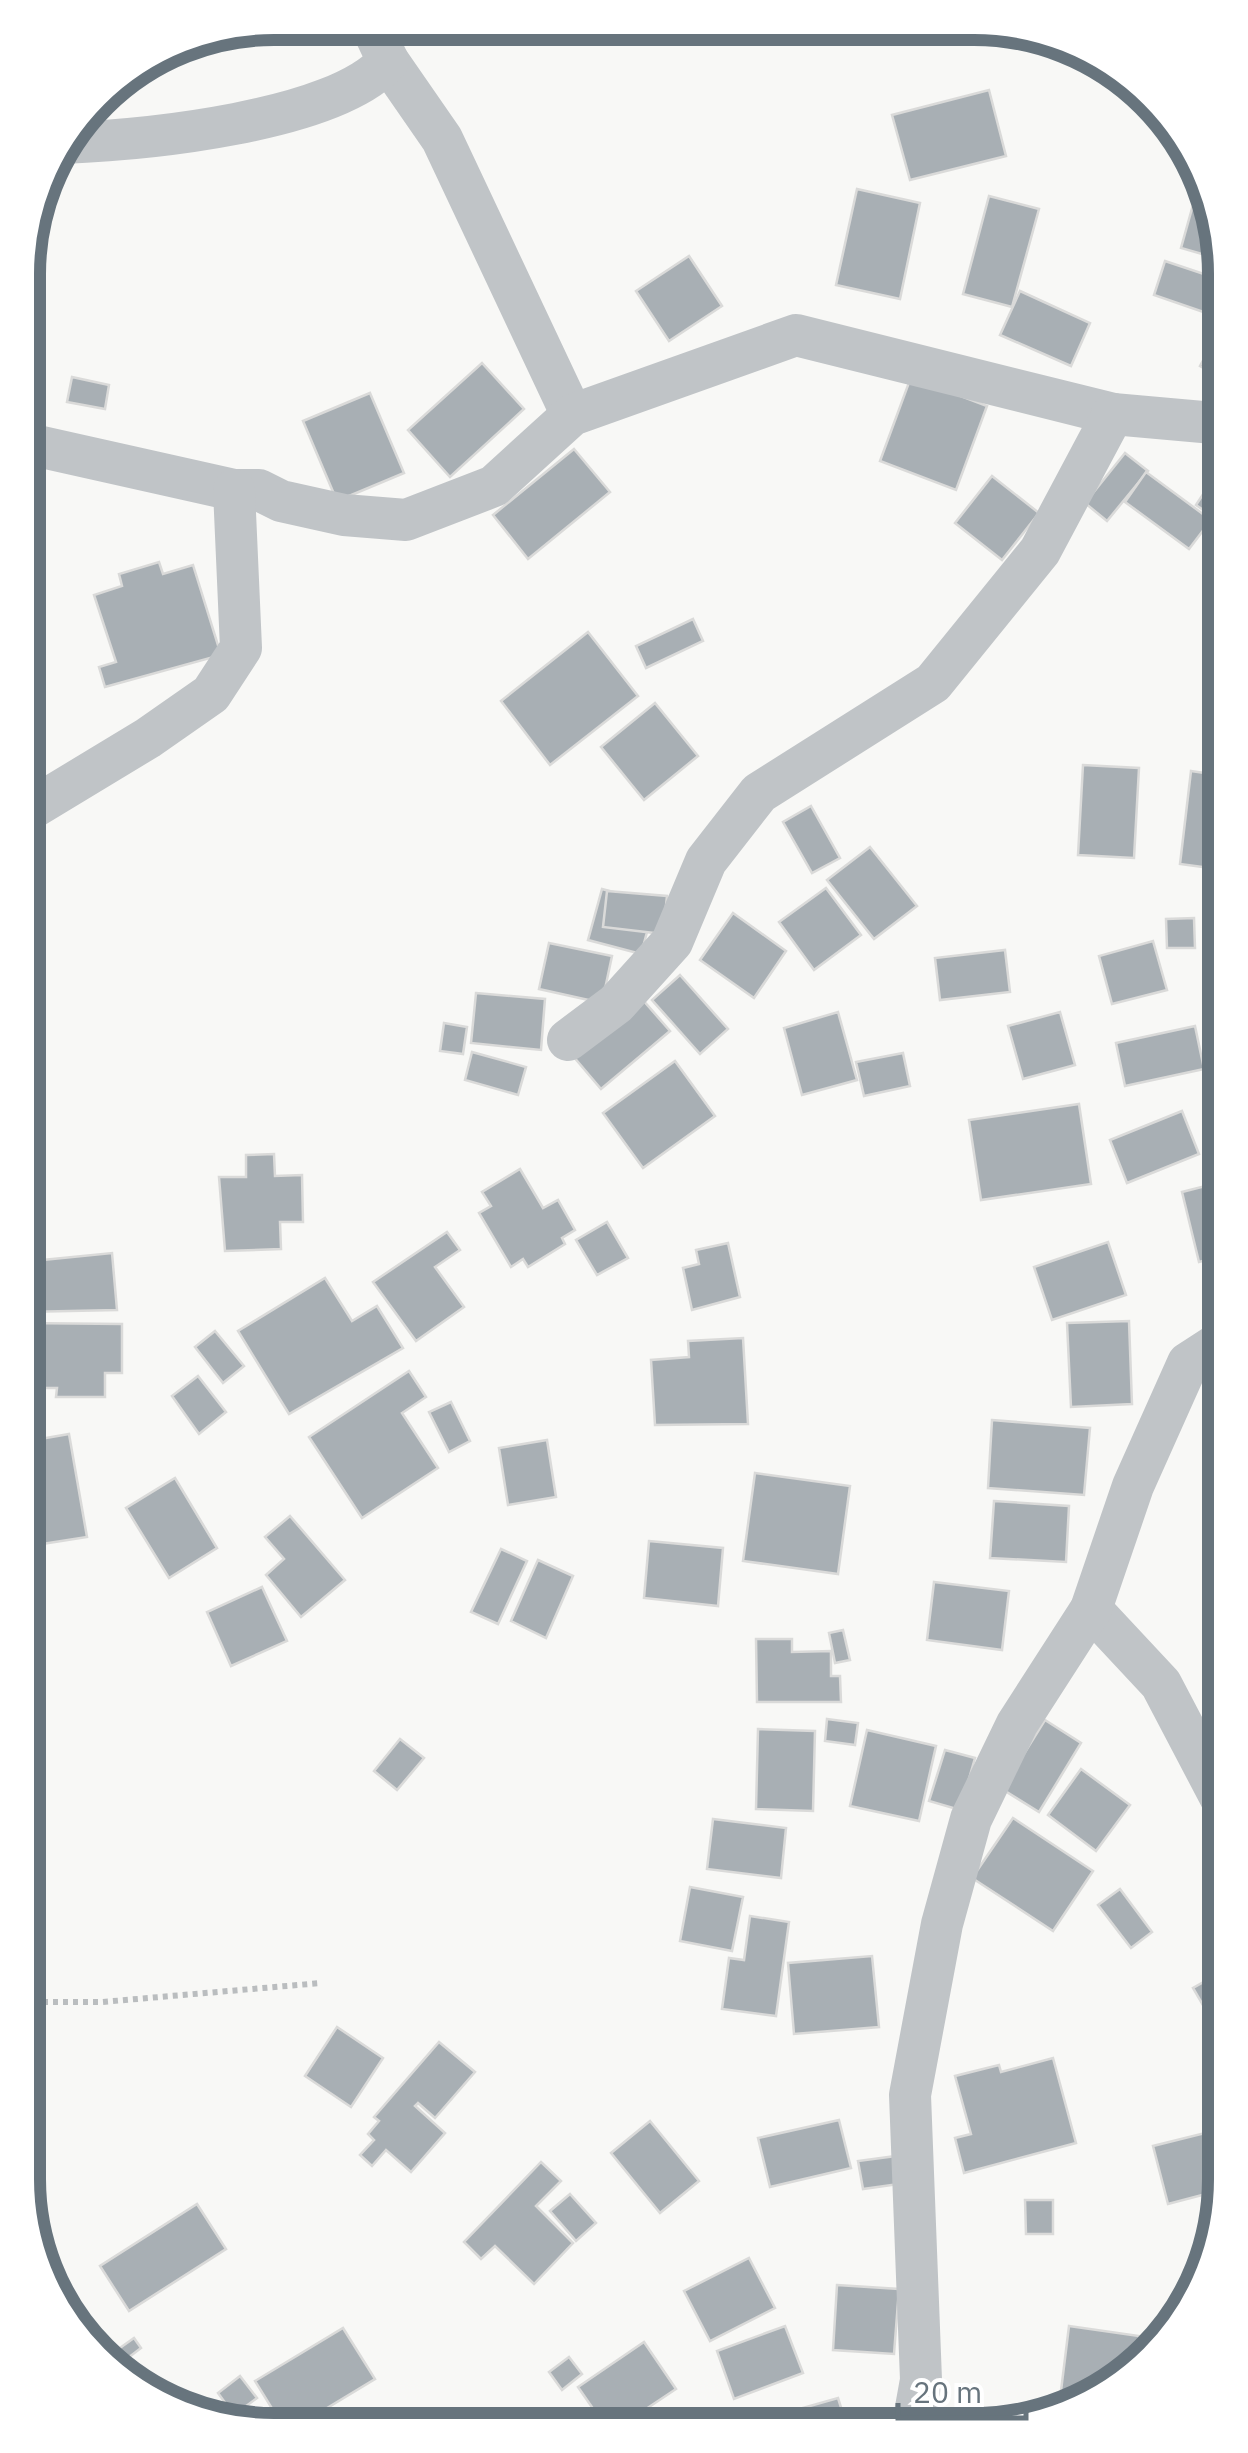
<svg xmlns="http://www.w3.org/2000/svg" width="1248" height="2453" font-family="'IBM Plex Sans',sans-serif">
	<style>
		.building { fill: #a8afb4; stroke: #dadad9; stroke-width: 2.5 }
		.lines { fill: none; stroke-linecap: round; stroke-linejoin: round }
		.path { stroke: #babdbf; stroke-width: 6; stroke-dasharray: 5 5; stroke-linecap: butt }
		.minor { stroke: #c0c4c7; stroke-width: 42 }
		.rim { fill: none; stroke: #67747d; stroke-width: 12 }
	</style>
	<rect width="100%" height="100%" fill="#f8f8f6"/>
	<!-- building -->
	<g class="building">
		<polygon points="989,90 1006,156 910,180 892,115"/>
		<polygon points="1187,155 1201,176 1184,174"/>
		<polygon points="1198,187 1212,193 1223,260 1181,248"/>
		<polygon points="857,189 920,203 900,299 836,285"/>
		<polygon points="989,196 1039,209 1012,307 963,294"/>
		<polygon points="689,256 722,306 669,341 636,291"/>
		<polygon points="1165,261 1225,281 1218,317 1154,295"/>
		<polygon points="1020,291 1090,323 1071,366 1000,335"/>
		<polygon points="1225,321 1225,380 1200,366"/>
		<polygon points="482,363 524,409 450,477 408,430"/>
		<polygon points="72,377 109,385 105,409 67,402"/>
		<polygon points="911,377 987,406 956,490 880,461"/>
		<polygon points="370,393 404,473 337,501 303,421"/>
		<polygon points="574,449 610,492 528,559 493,515"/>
		<polygon points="1125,453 1148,471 1107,521 1085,503"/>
		<polygon points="1225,461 1225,517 1222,523 1196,505"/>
		<polygon points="1146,472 1211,520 1189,549 1125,502"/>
		<polygon points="992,476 1039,513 1002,560 955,523"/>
		<polygon points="159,562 163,574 193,565 221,655 105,687 99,667 116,662 94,595 122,586 119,574"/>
		<polygon points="693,619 703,641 646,668 636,646"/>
		<polygon points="588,632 638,696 550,765 501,701"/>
		<polygon points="655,703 698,756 644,800 601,747"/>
		<polygon points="1083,765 1139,768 1134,858 1078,855"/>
		<polygon points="1191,771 1225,776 1225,870 1180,864"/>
		<polygon points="811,806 840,858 812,873 783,822"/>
		<polygon points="870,847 917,906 874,939 827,880"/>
		<polygon points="826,888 861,935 814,970 779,922"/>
		<polygon points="602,889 655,903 641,954 588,940"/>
		<polygon points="607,891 667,896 663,934 603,927"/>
		<polygon points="733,913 786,951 754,998 700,960"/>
		<polygon points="1194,918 1195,948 1167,948 1166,919"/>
		<polygon points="1153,941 1167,990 1112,1004 1099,956"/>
		<polygon points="549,943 612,956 602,1003 539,989"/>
		<polygon points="1005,950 1010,992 940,1000 935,958"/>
		<polygon points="680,975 728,1029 700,1054 652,1000"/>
		<polygon points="635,991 670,1031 601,1089 567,1049"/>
		<polygon points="476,993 545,999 541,1050 471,1043"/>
		<polygon points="838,1012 857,1080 802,1095 784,1028"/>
		<polygon points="1060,1012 1075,1065 1023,1079 1008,1026"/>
		<polygon points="444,1023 467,1027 463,1054 440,1051"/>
		<polygon points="1195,1026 1204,1069 1125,1086 1116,1043"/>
		<polygon points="472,1052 526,1067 518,1095 465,1080"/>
		<polygon points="903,1053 910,1086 864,1096 856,1062"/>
		<polygon points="675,1061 715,1116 643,1168 603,1113"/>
		<polygon points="1079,1104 1091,1184 981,1200 969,1120"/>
		<polygon points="1182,1111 1199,1154 1127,1183 1110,1140"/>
		<polygon points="274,1154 275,1176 302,1175 303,1222 280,1222 281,1249 225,1251 219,1177 246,1177 246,1155"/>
		<polygon points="520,1169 543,1208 558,1200 575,1230 562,1238 565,1244 528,1267 523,1259 511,1267 479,1213 491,1206 482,1192"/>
		<polygon points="1225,1181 1225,1255 1199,1262 1182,1192"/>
		<polygon points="607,1222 628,1258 597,1275 576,1240"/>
		<polygon points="447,1232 460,1250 435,1267 464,1307 416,1341 373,1282"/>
		<polygon points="1108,1242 1126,1295 1052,1320 1034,1267"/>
		<polygon points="728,1243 740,1297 692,1310 683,1268 699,1264 696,1250"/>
		<polygon points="112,1253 117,1310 23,1312 23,1262"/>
		<polygon points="325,1278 352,1321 377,1306 403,1348 289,1414 238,1331"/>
		<polygon points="1129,1321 1132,1404 1071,1407 1067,1323"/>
		<polygon points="23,1323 122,1324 122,1373 105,1373 105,1397 56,1397 57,1388 41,1388 41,1371 23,1371"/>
		<polygon points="215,1331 244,1366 223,1383 195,1347"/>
		<polygon points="743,1338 748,1424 655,1425 651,1360 689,1357 688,1341"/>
		<polygon points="409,1371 426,1397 402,1413 438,1468 362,1518 309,1437"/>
		<polygon points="198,1376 226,1412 199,1434 172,1396"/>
		<polygon points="451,1402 470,1441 449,1452 429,1412"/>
		<polygon points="992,1420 1090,1428 1084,1495 988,1488"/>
		<polygon points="69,1434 87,1537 23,1547 23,1442"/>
		<polygon points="547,1440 556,1497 508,1505 499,1448"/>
		<polygon points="755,1473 850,1486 838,1574 743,1561"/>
		<polygon points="175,1478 217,1548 169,1578 126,1508"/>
		<polygon points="994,1501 1069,1506 1066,1562 990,1558"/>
		<polygon points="290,1516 345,1580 301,1617 266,1575 284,1559 265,1537"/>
		<polygon points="649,1541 723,1548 718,1606 644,1598"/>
		<polygon points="501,1549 527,1561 498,1624 471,1612"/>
		<polygon points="538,1560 573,1576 546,1638 511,1621"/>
		<polygon points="934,1582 1009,1591 1002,1650 927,1640"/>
		<polygon points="262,1587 287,1641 231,1666 207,1612"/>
		<polygon points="843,1630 850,1660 835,1663 829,1633"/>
		<polygon points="756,1639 792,1639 792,1652 831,1651 831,1676 840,1676 841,1702 757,1702"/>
		<polygon points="827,1719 858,1723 855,1745 825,1741"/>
		<polygon points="1045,1720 1081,1743 1039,1812 1002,1789"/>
		<polygon points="758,1729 815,1731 813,1811 756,1809"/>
		<polygon points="867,1730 936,1746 919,1821 850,1806"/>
		<polygon points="400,1739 424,1758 397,1790 374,1771"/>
		<polygon points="945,1750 975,1758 960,1810 929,1801"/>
		<polygon points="1081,1769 1130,1805 1096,1851 1048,1815"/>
		<polygon points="1013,1818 1093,1871 1053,1931 972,1878"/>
		<polygon points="713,1819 786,1828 781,1878 707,1869"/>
		<polygon points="690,1887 743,1897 732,1951 680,1941"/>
		<polygon points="1120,1889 1152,1932 1131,1948 1098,1905"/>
		<polygon points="750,1916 789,1922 776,2016 722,2009 729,1958 744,1960"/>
		<polygon points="872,1956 879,2027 794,2034 788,1963"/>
		<polygon points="1225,1970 1225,2043 1193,1988"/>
		<polygon points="337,2027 383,2058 351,2107 305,2076"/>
		<polygon points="439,2042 475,2072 435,2118 418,2103 415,2106 445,2133 411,2172 386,2150 372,2166 360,2155 374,2140 368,2134 379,2121 374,2117"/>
		<polygon points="1053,2058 1076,2143 964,2173 955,2138 971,2134 955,2076 999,2065 1001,2072"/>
		<polygon points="839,2120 851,2168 770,2187 758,2138"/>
		<polygon points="650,2121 699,2181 660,2213 611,2153"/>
		<polygon points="1225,2128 1225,2189 1168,2204 1153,2146"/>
		<polygon points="896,2156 899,2184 863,2189 858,2161"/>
		<polygon points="541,2162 561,2181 536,2206 573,2243 534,2284 495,2246 481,2259 464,2242"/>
		<polygon points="570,2194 596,2223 576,2241 550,2211"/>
		<polygon points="1025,2200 1053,2200 1053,2234 1026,2234"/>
		<polygon points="197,2204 226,2249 129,2311 100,2266"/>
		<polygon points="749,2258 775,2308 710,2341 684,2291"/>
		<polygon points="837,2285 899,2289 894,2354 833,2350"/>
		<polygon points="785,2326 803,2373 734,2399 717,2351"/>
		<polygon points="1069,2326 1139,2336 1136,2359 1058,2415"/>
		<polygon points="343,2328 375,2379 294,2428 284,2428 255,2381"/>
		<polygon points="134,2338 141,2348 124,2361 117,2350"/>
		<polygon points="644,2342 676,2389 625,2423 603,2423 578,2387"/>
		<polygon points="569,2357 582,2374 562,2390 549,2372"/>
		<polygon points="240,2376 257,2398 234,2415 218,2393"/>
		<polygon points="838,2398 845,2420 764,2421 764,2419"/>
	</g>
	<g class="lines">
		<!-- path -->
		<polyline class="path" points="23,2002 102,2002 321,1983"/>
		<!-- minor -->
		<g class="minor">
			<polyline points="388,61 442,139 572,415"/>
			<path d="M63,143C143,140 336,122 388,61L370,23"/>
			<polyline points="24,443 234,490 259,490 281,501 344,515 406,520 494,486 572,415 796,335 1113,414"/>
			<polyline points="24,813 148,738 211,694 241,648 234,490"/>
			<polyline points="568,1040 616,1004 672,942 706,861 759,793 933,683 1040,551 1113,414 1225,424"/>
			<polyline points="1091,1609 1161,1684 1225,1806"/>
			<polyline points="914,2419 921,2380 910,2095 942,1924 971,1819 1017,1724 1091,1609 1133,1486 1188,1363 1225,1339"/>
		</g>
	</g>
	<!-- crop -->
	<path d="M0 0H1248V2453H0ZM274 40H974A234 234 0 0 1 1208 274V2179A234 234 0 0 1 974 2413H274A234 234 0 0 1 40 2179V274A234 234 0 0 1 274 40Z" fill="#fff" fill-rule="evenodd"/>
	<path class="rim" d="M274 40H974A234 234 0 0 1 1208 274V2179A234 234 0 0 1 974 2413H274A234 234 0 0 1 40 2179V274A234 234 0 0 1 274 40Z"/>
	<!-- scale -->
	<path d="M898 2403v15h128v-15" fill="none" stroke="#67747d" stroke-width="5"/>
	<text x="913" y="2403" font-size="30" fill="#67747d" stroke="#ffffff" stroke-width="8" paint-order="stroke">20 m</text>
</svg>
